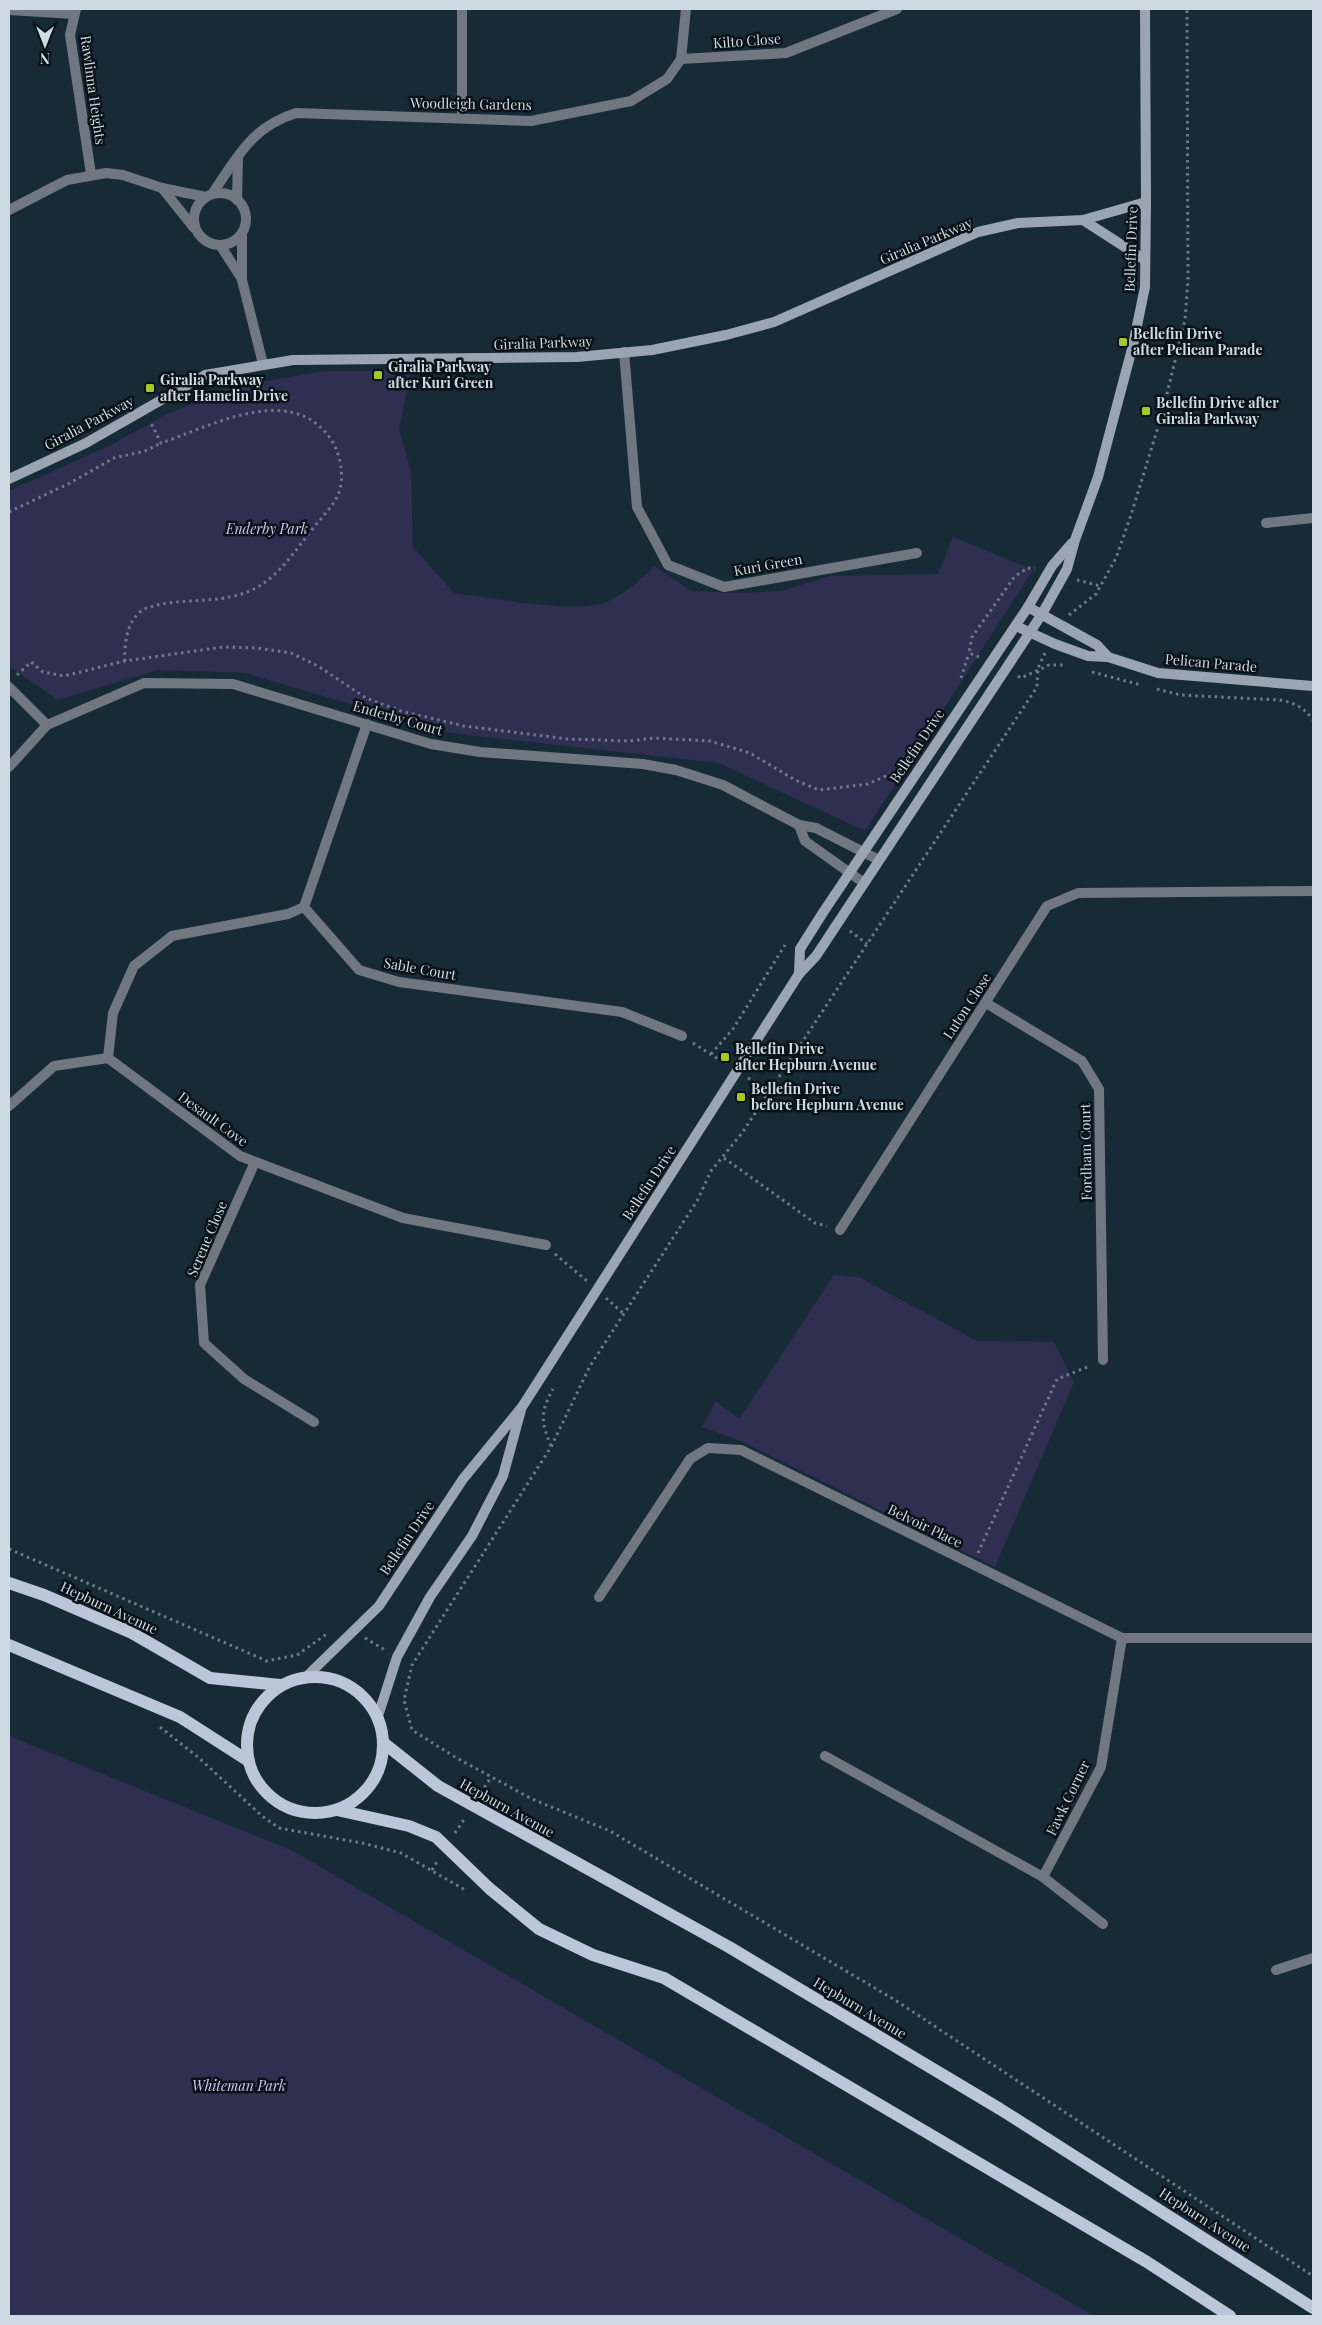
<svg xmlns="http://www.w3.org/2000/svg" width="1322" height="2325" font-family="'Playfair Display',serif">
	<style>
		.green { fill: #2f2f52 }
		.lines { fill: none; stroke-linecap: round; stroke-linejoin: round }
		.path { stroke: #6c7c86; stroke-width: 3; stroke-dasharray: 2.5 4; stroke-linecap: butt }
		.lane { stroke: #717780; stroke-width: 10 }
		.street { stroke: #717780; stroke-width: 10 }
		.secondary { stroke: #9ba4b2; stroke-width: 10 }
		.primary { stroke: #bbc7d9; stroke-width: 12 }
		.poi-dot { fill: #a4c824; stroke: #0a1218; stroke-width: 2 }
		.labels { text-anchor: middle; stroke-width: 5; stroke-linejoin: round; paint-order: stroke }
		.street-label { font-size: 14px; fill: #cedae2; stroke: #0a1218 }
		.poi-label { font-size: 14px; font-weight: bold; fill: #cedae2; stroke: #0a1218; text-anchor: start }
		.park-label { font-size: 14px; font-style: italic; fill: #c8cafa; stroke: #0a1218 }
	</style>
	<rect width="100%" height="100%" fill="#172b37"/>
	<!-- green -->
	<g class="green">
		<path d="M325,371H411L399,430L411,471L413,547L454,593C491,597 577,616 609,601C627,592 640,580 655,566L691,591L742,593L782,591L829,576L938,574L953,537L1033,570L865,831L719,763L450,733L245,673L158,670L58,700L9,666V491L111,445L163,416L232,387Z"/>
		<polygon points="834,1275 859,1277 977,1341 1054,1342 1074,1382 995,1567 741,1441 702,1427 716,1401 739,1419"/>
		<polygon points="9,1736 293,1851 1094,2316 9,2316"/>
	</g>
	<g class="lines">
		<!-- path -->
		<g class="path">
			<polyline points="9,512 70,483 114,458 145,451 161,443"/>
			<polyline points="1077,580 1100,586"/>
			<polyline points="1069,615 1096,594 1116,558 1131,515 1162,414 1185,320 1188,279 1187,9"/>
			<polyline points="1045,653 1038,668 1037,687 742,1133 711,1171 697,1201 590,1366 551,1447 412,1665 404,1700 412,1730 455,1757 532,1799 610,1831 895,2000 1313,2276"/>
			<polyline points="979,657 969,653 972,637 1015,576 1028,568 1035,568"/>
			<path d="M125,661C124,645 127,619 143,610C147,607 152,607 157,605C189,598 224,604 254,589C281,575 295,550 314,527C334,503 346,494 340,461C337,447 329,434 319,426C277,389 206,428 161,443L150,421"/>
			<polyline points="1092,672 1141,685"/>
			<polyline points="17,675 31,662 43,672 64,676 125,661 223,647 257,648 291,653 318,666 366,698 401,711 464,726 568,739 628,741 654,738 710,741 750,753 795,780 819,790 868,784 901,769"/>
			<polyline points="1018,676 1021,678 1049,665 1064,665"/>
			<polyline points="961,678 969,653"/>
			<path d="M1157,689L1180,695L1280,700C1295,703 1305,708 1313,720"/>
			<polyline points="850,931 867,944"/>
			<polyline points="693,1043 726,1064"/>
			<polyline points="711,1054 733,1029 785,945"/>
			<polyline points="748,1078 769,1090"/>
			<polyline points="724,1158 815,1223 827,1226"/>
			<polyline points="555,1254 587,1281"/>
			<polyline points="606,1298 624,1314"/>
			<path d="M551,1446C541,1422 540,1412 553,1389"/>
			<polyline points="9,1549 267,1661 297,1655 328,1633"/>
			<polyline points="978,1553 1057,1379 1090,1366"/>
			<polyline points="365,1638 385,1650"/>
			<polyline points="160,1727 199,1758 262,1816 279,1828 362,1843 401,1853 467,1891"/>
			<polyline points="481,1793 491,1777"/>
			<polyline points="455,1833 465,1818"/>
			<polyline points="432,1870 438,1860"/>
		</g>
		<!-- lane -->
		<polyline class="lane" points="1276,1970 1313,1958"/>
		<!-- street -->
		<g class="street">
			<polyline points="76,9 70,35 91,174"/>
			<polyline points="462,9 462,118"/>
			<polyline points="9,10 74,14"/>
			<polyline points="681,59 786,53 897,9"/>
			<polyline points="162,188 194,228"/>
			<circle cx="220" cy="219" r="26"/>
			<path d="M212,194C237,158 251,127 296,113L531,121L631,101L667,79L681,59L686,9"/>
			<polyline points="237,200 238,157"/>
			<polyline points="9,210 67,180 106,173 123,175 162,188 206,197"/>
			<polyline points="242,233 242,280 263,364"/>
			<polyline points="220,245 242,279"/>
			<polyline points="624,352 637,507 668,565 724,587 917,553"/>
			<polyline points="1266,523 1313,518"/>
			<polyline points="9,687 47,725"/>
			<polyline points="367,724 304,907 359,970 399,982 622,1012 682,1036"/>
			<polyline points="9,767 47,725 144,683 233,684 431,744 480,752 643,764 676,770 723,785 799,825 816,828 879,860"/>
			<polyline points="799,825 805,841 864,883"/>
			<polyline points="304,907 288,914 172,936 134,966 113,1013 108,1058 240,1156 403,1218 546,1245"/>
			<polyline points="986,1003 1082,1061 1099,1089 1103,1360"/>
			<polyline points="9,1106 54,1066 108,1058"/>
			<polyline points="255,1162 200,1285 204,1343 244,1379 314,1422"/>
			<polyline points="840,1230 1047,906 1078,893 1313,891"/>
			<polyline points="599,1597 690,1459 708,1448 741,1450 1122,1638 1313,1638"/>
			<polyline points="825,1756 1043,1877 1103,1924"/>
			<polyline points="1043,1877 1101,1767 1122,1638"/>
		</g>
		<!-- secondary -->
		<g class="secondary">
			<polyline points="1083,220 1145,260"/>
			<polyline points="9,479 86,443 205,375 293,360 577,357 652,350 726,335 774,322 978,232 1018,223 1083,220 1146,202"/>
			<polyline points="1028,607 1097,645 1108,657"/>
			<polyline points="1016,626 1055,644 1088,656 1108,657 1158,673 1313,686"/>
			<polyline points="799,974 800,949 824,911 1028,607 1052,566 1072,543"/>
			<polyline points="307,1676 379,1606 463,1479 522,1407 799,974 816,956 1042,614 1067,569 1075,540 1098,477 1133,345 1145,287 1146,202 1145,9"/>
			<polyline points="378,1716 397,1657 430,1597 472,1536 503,1476 521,1410"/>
		</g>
		<!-- primary -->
		<g class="primary">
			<polyline points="9,1583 44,1595 132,1633 210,1678 280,1685"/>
			<polyline points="9,1645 180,1717 247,1760"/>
			<circle cx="315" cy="1745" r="68"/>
			<polyline points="385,1744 438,1786 729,1947 1000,2109 1313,2308"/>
			<polyline points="337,1810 409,1826 436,1837 490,1889 539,1929 593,1955 664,1978 1147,2262 1230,2316"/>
		</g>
	</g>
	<!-- markers -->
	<g class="poi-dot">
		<rect x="1118" y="337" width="10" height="10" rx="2.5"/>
		<rect x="373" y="370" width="10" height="10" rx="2.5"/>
		<rect x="145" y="383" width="10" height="10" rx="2.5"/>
		<rect x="1141" y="406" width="10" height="10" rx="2.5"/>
		<rect x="720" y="1052" width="10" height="10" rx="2.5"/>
		<rect x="736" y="1092" width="10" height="10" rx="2.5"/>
	</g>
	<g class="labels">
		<!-- street labels -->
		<g class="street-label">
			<text transform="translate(747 41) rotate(-4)" y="5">Kilto Close</text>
			<text transform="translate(93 90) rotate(82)" y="5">Rawlinna Heights</text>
			<text transform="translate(471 104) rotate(1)" y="5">Woodleigh Gardens</text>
			<text transform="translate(926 241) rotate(-23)" y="5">Giralia Parkway</text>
			<text transform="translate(1131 249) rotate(-88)" y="5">Bellefin Drive</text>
			<text transform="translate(543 343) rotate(-2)" y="5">Giralia Parkway</text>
			<text transform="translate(89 423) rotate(-28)" y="5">Giralia Parkway</text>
			<text transform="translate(768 565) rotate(-10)" y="5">Kuri Green</text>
			<text transform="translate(1211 663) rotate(5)" y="5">Pelican Parade</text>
			<text transform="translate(398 718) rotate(16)" y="5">Enderby Court</text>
			<text transform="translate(917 746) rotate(-56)" y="5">Bellefin Drive</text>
			<text transform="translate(420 969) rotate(10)" y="5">Sable Court</text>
			<text transform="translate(967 1006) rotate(-57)" y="5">Luton Close</text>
			<text transform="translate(213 1119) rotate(36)" y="5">Desault Cove</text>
			<text transform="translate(1086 1152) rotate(-91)" y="5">Fordham Court</text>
			<text transform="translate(649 1183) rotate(-57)" y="5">Bellefin Drive</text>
			<text transform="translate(207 1239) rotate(-67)" y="5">Serene Close</text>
			<text transform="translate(925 1526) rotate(26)" y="5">Belvoir Place</text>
			<text transform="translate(407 1538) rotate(-56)" y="5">Bellefin Drive</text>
			<text transform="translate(109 1608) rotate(25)" y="5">Hepburn Avenue</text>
			<text transform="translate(1068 1798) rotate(-64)" y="5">Fawk Corner</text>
			<text transform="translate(507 1808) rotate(29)" y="5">Hepburn Avenue</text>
			<text transform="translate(860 2008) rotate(31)" y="5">Hepburn Avenue</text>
			<text transform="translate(1205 2220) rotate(33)" y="5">Hepburn Avenue</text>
		</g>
		<!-- poi labels -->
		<g class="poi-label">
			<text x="1133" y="339">Bellefin Drive<tspan x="1133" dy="16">after Pelican Parade</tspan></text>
			<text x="388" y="372">Giralia Parkway<tspan x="388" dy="16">after Kuri Green</tspan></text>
			<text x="160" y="385">Giralia Parkway<tspan x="160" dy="16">after Hamelin Drive</tspan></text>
			<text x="1156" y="408">Bellefin Drive after<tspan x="1156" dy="16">Giralia Parkway</tspan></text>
			<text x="735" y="1054">Bellefin Drive<tspan x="735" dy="16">after Hepburn Avenue</tspan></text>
			<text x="751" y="1094">Bellefin Drive<tspan x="751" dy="16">before Hepburn Avenue</tspan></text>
		</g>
		<!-- park labels -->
		<g class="park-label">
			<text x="267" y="534">Enderby Park</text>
			<text x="239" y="2091">Whiteman Park</text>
		</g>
	</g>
	<!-- border -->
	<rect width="1322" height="2325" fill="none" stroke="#cedae2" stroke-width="20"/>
	<!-- north arrow -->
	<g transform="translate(45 45) rotate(180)" stroke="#0a1218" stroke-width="4" paint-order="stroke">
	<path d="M0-4L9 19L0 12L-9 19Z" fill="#cedae2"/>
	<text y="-8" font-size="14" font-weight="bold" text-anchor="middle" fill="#cedae2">N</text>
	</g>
</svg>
